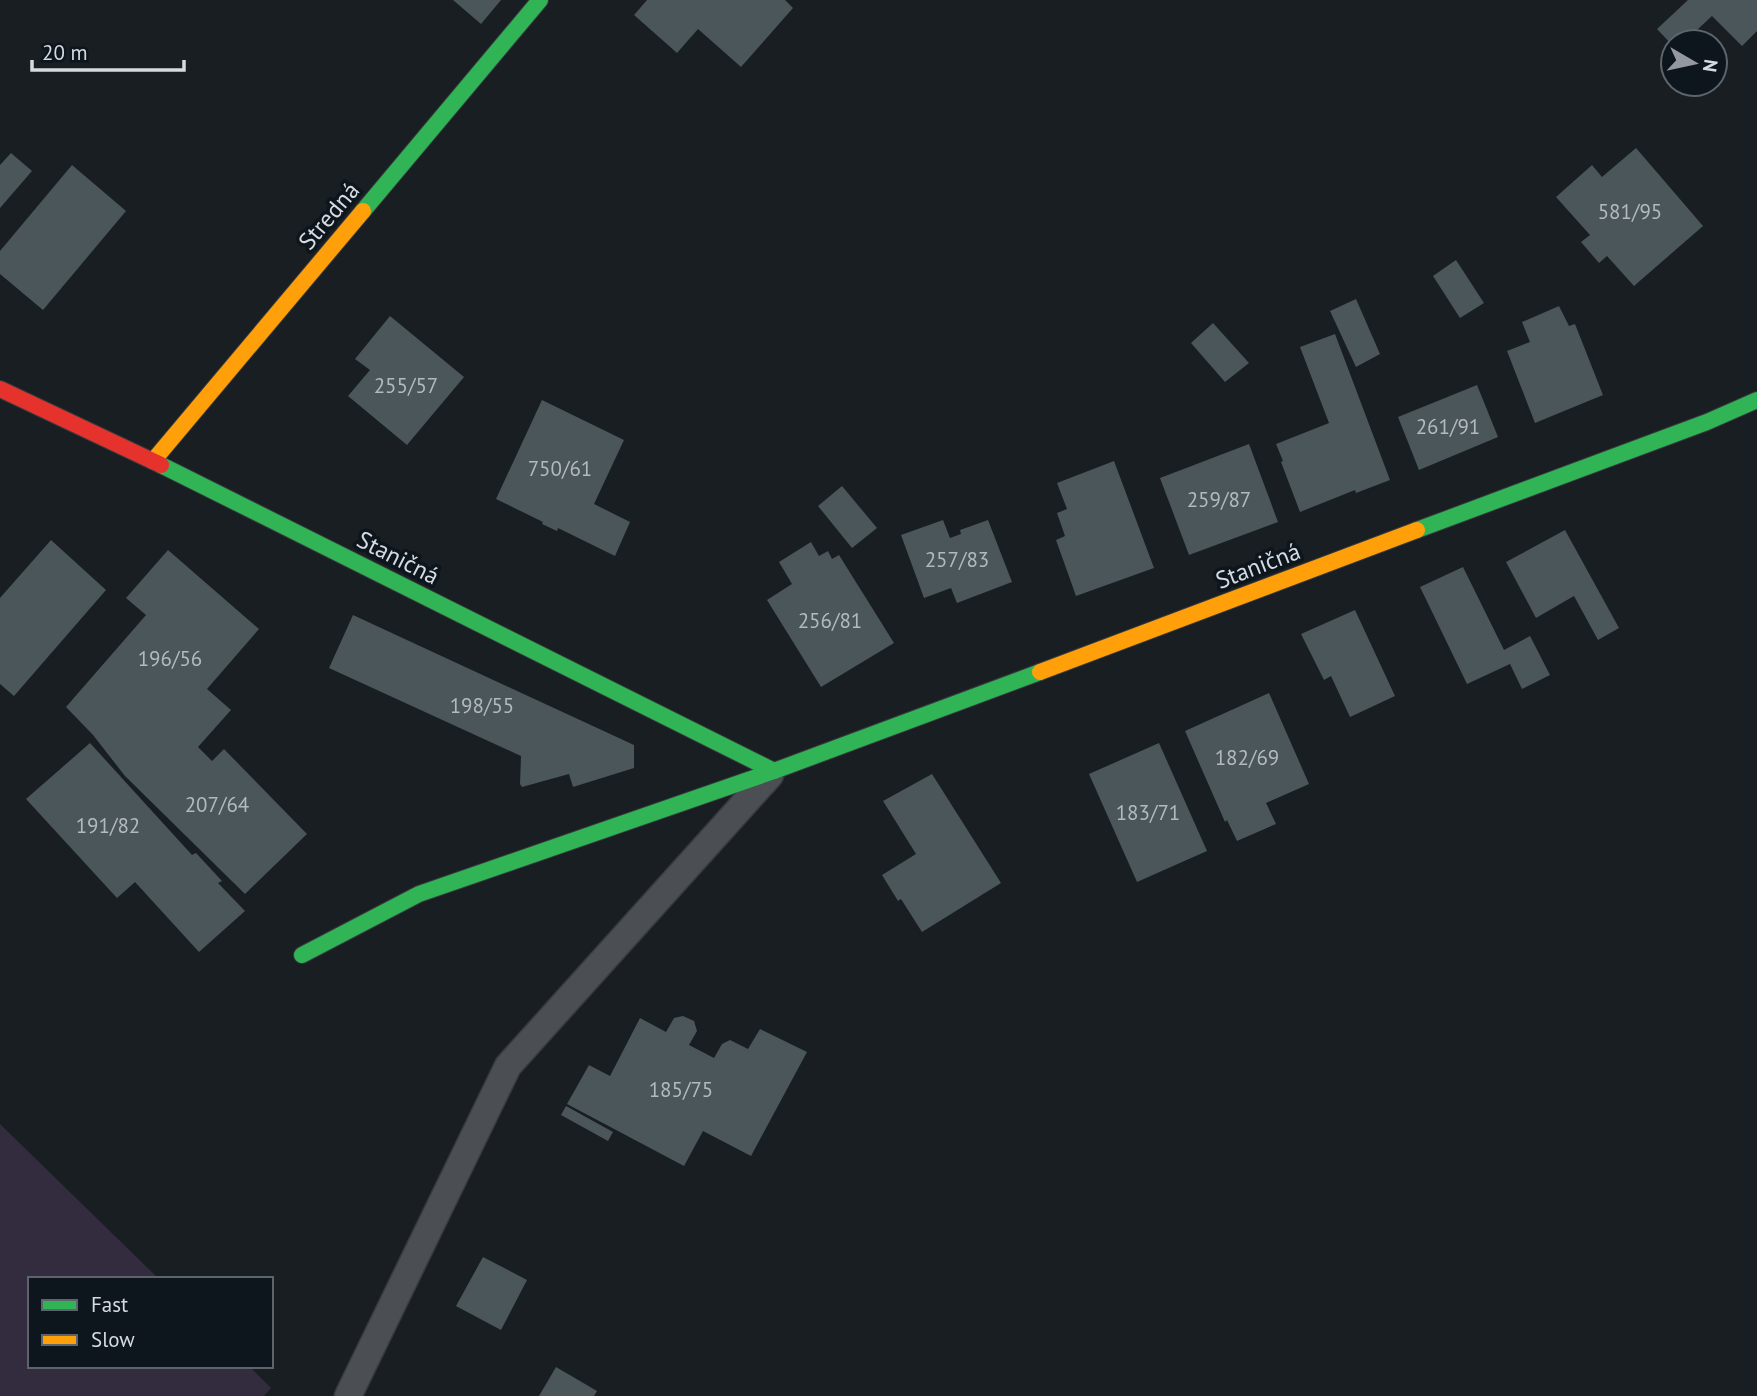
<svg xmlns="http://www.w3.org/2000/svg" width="1757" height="1396" font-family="'PT Sans',sans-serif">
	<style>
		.green { fill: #332c3f }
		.building { fill: #4a565a }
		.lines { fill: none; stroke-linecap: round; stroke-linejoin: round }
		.lane-casing { stroke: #373a3e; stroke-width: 29 }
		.fast-casing { stroke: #373a3e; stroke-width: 18 }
		.slow-casing { stroke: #373a3e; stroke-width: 18 }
		.jam-casing { stroke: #373a3e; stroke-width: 18 }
		.lane { stroke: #4b4f53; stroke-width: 26 }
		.fast { stroke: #30b455; stroke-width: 16 }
		.slow { stroke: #ff9f0a; stroke-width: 16 }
		.jam { stroke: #e5322d; stroke-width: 16 }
		.labels { text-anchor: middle; stroke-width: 7; stroke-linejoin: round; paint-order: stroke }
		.number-label { font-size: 21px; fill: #b2babe }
		.street-label { font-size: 24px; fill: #d5dbe0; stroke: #0d151d }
	</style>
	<rect width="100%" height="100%" fill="#191e22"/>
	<!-- green -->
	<polygon class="green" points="0,1124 159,1279 30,1279 30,1366 249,1366 271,1388 264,1396 0,1396"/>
	<!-- building -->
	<g class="building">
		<polygon points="453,0 501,0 481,24"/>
		<polygon points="647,0 785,0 793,8 741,67 698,29 677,53 634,15"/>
		<polygon points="1688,0 1757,0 1757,31 1742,46 1712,16 1684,42 1673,42 1673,46 1657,29"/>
		<polygon points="1636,148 1703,226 1634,286 1607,256 1599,263 1581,242 1590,235 1556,197 1592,165 1602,177"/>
		<polygon points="11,153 32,171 0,208 0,165"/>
		<polygon points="72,165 126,211 43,310 0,274 0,251"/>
		<polygon points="1456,260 1484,303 1460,318 1433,276"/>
		<polygon points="1356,299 1380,354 1356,367 1330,311"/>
		<polygon points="1559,306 1569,326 1575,324 1603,395 1535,423 1507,351 1530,342 1522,322"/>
		<polygon points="390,316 464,377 407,445 348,396 370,370 355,359"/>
		<polygon points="1213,323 1249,363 1225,382 1191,343"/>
		<polygon points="1335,334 1390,480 1356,493 1355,490 1300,512 1281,462 1283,461 1276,444 1329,423 1300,347"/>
		<polygon points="1477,385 1498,437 1419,470 1398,417"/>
		<polygon points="542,400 624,440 594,504 630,522 615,556 558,528 557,531 542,524 543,522 496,499"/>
		<polygon points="1249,444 1278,522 1189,555 1160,478"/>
		<polygon points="1114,461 1154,568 1076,596 1056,540 1065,536 1057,513 1067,509 1057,483"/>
		<polygon points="842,486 877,528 852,548 818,506"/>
		<polygon points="943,520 950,538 961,534 960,530 988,520 1012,582 957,603 951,588 924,598 901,535"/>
		<polygon points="1565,530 1619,628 1598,640 1574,596 1536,618 1506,562"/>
		<polygon points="51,540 106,590 14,696 0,684 0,598"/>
		<polygon points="811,542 819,556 828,551 832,559 839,555 894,643 821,687 767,600 792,584 779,562"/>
		<polygon points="168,550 259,629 207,689 231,710 198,747 212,761 224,749 307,834 245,894 125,776 93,735 66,707 146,615 126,598"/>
		<polygon points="1463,567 1504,650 1530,636 1550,675 1522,689 1510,664 1467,684 1420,587"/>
		<polygon points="1355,610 1395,696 1350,717 1331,676 1324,680 1301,634"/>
		<polygon points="353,615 634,745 634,768 573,787 569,774 522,787 520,784 521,756 329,668"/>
		<polygon points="1269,693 1309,784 1266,803 1276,824 1237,841 1227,820 1225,822 1185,731"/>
		<polygon points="90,743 192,855 196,853 222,881 218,883 245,911 199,952 135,882 117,898 26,799"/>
		<polygon points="1159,743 1207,851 1137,882 1089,774"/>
		<polygon points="932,774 1001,883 922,932 901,899 898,901 882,875 916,854 883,801"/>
		<polygon points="683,1016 694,1021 697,1031 689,1045 714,1058 722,1044 730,1040 748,1049 760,1029 807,1052 751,1156 703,1131 684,1166 567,1104 589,1065 610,1076 640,1018 666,1032 674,1018"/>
		<polygon points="566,1106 613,1132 608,1141 561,1115"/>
		<polygon points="483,1257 527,1280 501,1330 456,1306"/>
		<polygon points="556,1367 597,1391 594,1396 539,1396"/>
	</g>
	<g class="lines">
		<!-- lane casing -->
		<g class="lane-casing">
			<polyline id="lane" points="348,1396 508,1066 770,775"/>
		</g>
		<!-- fast casing -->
		<g class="fast-casing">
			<g id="fast">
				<polyline points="363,211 540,0"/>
				<polyline points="161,465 774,771"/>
				<polyline points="1417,530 1707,422 1757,400"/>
				<polyline points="302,955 419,894 774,771 1040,672"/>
			</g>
		</g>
		<!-- slow casing -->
		<g class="slow-casing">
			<g id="slow">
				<polyline points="153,461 363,211"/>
				<polyline points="1040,672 1417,530"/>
			</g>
		</g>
		<!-- jam casing -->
		<g class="jam-casing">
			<polyline id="jam" points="0,389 161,465"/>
		</g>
		<!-- lane -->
		<use href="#lane" class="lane"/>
		<!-- fast -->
		<use href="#fast" class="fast"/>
		<!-- slow -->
		<use href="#slow" class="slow"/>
		<!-- jam -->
		<use href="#jam" class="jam"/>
	</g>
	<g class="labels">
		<!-- number labels -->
		<g class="number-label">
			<text x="1630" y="219">581/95</text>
			<text x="406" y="393">255/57</text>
			<text x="1448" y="434">261/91</text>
			<text x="560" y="476">750/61</text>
			<text x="1219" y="507">259/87</text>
			<text x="957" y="567">257/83</text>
			<text x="830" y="628">256/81</text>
			<text x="170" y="666">196/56</text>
			<text x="482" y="713">198/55</text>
			<text x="1247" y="765">182/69</text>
			<text x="217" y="812">207/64</text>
			<text x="1148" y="820">183/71</text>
			<text x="108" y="833">191/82</text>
			<text x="681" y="1097">185/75</text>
		</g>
		<!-- street labels -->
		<g class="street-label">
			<text transform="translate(329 216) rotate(-50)" y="8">Stredná</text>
			<text transform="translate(398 558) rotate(27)" y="8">Staničná</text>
			<text transform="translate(1258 566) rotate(-21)" y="8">Staničná</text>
		</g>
	</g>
	<!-- legend -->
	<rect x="28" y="1277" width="245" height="91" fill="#0d151d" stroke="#5d646b" stroke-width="2"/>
	<rect x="42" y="1300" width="35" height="10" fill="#30b455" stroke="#5d646b" stroke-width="2"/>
	<text x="91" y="1312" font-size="21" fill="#d5dbe0">Fast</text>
	<rect x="42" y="1335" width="35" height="10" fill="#ff9f0a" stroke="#5d646b" stroke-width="2"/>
	<text x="91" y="1347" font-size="21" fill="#d5dbe0">Slow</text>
	<!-- north arrow -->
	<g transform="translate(1694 63) rotate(99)"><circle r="33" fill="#0d151d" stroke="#5d646b" stroke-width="2"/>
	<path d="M0-5L12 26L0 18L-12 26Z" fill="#93999e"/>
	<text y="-10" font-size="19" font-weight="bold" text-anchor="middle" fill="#d5dbe0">N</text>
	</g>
	<!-- scale -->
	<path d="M32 60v10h152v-10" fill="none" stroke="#d5dbe0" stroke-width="3.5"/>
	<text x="42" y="60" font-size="21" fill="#d5dbe0" stroke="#0d151d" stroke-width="5" paint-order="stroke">20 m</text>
</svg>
